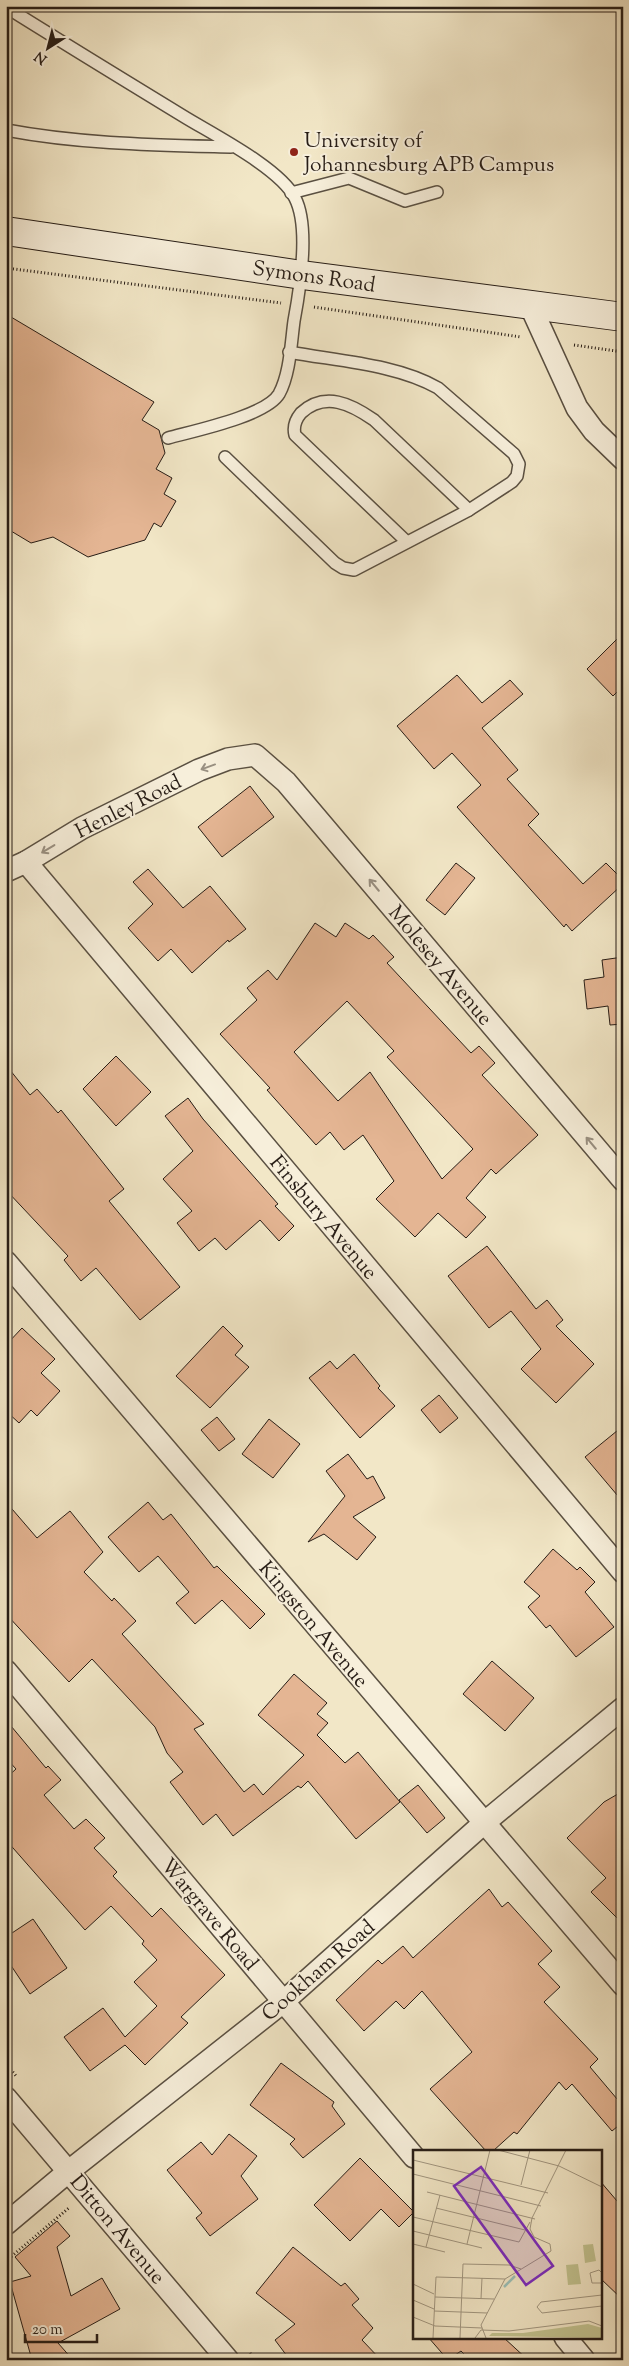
<svg xmlns="http://www.w3.org/2000/svg" width="629" height="2366" font-family="'Sorts Mill Goudy',serif">
	<style>
		.building { fill: #e4b593; stroke: #271d16; fill-rule: evenodd }
		.lines { fill: none; stroke-linecap: round; stroke-linejoin: round }
		.service-casing { stroke: #5a5042; stroke-width: 14 }
		.minor-casing { stroke: #5a5042; stroke-width: 24 }
		.secondary-casing { stroke: #271d16; stroke-width: 30 }
		.path { stroke: #271d16; stroke-width: 3; stroke-dasharray: 1 2.5; stroke-linecap: butt }
		.service { stroke: #f7efdb; stroke-width: 11 }
		.minor { stroke: #f7efdb; stroke-width: 21 }
		.secondary { stroke: #f7efdb; stroke-width: 28 }
		.oneway { stroke: #999082 }
		.poi-dot { fill: #8f2418; stroke: #f7efdb; stroke-width: 2 }
		.labels { text-anchor: middle; stroke-width: 4; stroke-linejoin: round; paint-order: stroke }
		.poi-label { font-size: 21px; fill: #271d16; stroke: #f7efdb; text-anchor: start }
		.street-label { font-size: 21px; fill: #271d16; stroke: #f7efdb }
		.inset-river { fill: none; stroke: #9bbfb7; stroke-width: 2.5 }
		.inset-road { fill: none; stroke: #a19680; stroke-width: 1 }
		.view { fill: #7b2cbf; fill-opacity: 0.15; stroke: #7b2cbf; stroke-width: 2.5 }
		.inset-edge { fill: none; stroke: #271d16; stroke-width: 2.5 }
	</style>
	<rect width="100%" height="100%" fill="#f2e7c7"/>
	<filter id="stains"><feTurbulence type="fractalNoise" baseFrequency=".004" numOctaves="4"/><feColorMatrix values="0 0 0 0 .2 0 0 0 0 .09 0 0 0 0 .02 0 0 0 .5 -.17"/></filter>
	<radialGradient id="worn" r=".72"><stop offset=".6" stop-color="#630" stop-opacity="0"/><stop offset="1" stop-color="#630" stop-opacity=".3"/></radialGradient>
	<!-- building -->
	<g class="building">
		<polygon points="6,314 154,402 142,420 159,430 165,453 156,469 172,478 164,494 176,501 161,527 154,523 145,540 88,557 53,537 31,543 6,528"/>
		<polygon points="623,633 623,686 613,696 587,669"/>
		<polygon points="457,675 482,703 510,680 523,694 482,728 518,770 507,779 539,814 528,825 583,884 606,863 623,880 623,884 572,931 566,924 564,927 457,807 481,785 452,753 434,769 397,726"/>
		<polygon points="250,786 274,817 222,857 198,827"/>
		<polygon points="456,863 475,878 445,915 426,900"/>
		<polygon points="148,869 183,908 210,886 246,929 229,942 228,940 192,973 171,949 158,961 128,928 153,904 133,882"/>
		<path d="M315,923L336,937L345,923L369,939L373,935L394,957L387,963L471,1053L479,1046L495,1063L482,1075L538,1135L496,1174L491,1169L466,1198L486,1217L466,1238L438,1213L415,1237L376,1199L394,1181L363,1135L344,1150L330,1132L316,1145L267,1090L270,1088L220,1034L257,1000L247,988L268,970L277,980ZM347,1001L394,1051L387,1057L473,1149L442,1179L370,1072L338,1101L294,1052Z"/>
		<polygon points="623,957 623,1024 610,1025 608,1006 587,1009 584,980 604,977 602,960"/>
		<polygon points="116,1056 151,1092 116,1126 83,1089"/>
		<polygon points="6,1065 30,1095 37,1089 58,1113 61,1110 124,1189 109,1201 180,1287 140,1320 96,1268 81,1281 64,1260 68,1256 6,1190"/>
		<polygon points="188,1098 203,1119 278,1204 275,1206 294,1226 279,1241 260,1220 226,1250 215,1238 199,1251 177,1223 192,1211 163,1179 193,1151 165,1116"/>
		<polygon points="487,1246 536,1309 547,1300 563,1320 556,1326 594,1364 556,1403 521,1369 541,1349 511,1311 489,1328 448,1276"/>
		<polygon points="223,1326 243,1346 235,1355 249,1367 210,1408 176,1376"/>
		<polygon points="22,1328 55,1359 41,1373 60,1391 37,1416 31,1410 19,1423 6,1411 6,1345"/>
		<polygon points="354,1354 380,1386 378,1388 395,1406 360,1438 309,1378 330,1361 337,1369"/>
		<polygon points="439,1395 458,1418 440,1433 421,1410"/>
		<polygon points="217,1417 235,1439 219,1451 201,1430"/>
		<polygon points="269,1419 300,1444 273,1478 242,1454"/>
		<polygon points="623,1426 623,1502 585,1457"/>
		<polygon points="348,1454 367,1479 373,1476 385,1498 353,1517 376,1537 357,1560 324,1534 308,1542 345,1496 326,1471"/>
		<polygon points="6,1502 37,1538 70,1511 103,1552 84,1572 112,1601 114,1598 136,1621 122,1634 204,1724 194,1729 244,1792 254,1784 263,1795 304,1755 258,1715 294,1674 327,1703 317,1714 328,1723 317,1735 345,1763 358,1752 400,1802 356,1839 308,1781 301,1788 298,1786 233,1836 216,1814 203,1825 170,1782 183,1772 167,1753 155,1727 92,1659 69,1682 6,1614"/>
		<polygon points="148,1502 163,1520 171,1514 214,1568 217,1566 265,1614 250,1629 222,1600 195,1624 176,1603 189,1592 158,1556 139,1572 108,1537"/>
		<polygon points="553,1549 577,1570 580,1567 595,1582 585,1592 614,1627 576,1657 550,1625 546,1628 528,1607 540,1596 524,1582"/>
		<polygon points="492,1661 534,1698 505,1731 463,1694"/>
		<polygon points="6,1720 46,1768 48,1766 61,1780 44,1795 74,1829 86,1819 105,1838 94,1848 117,1872 113,1876 152,1917 161,1908 225,1975 181,2017 188,2023 145,2065 125,2045 90,2071 64,2037 103,2008 125,2037 157,2006 134,1982 157,1960 142,1944 144,1941 111,1906 85,1930 6,1840 6,1778 16,1769 6,1758"/>
		<polygon points="418,1785 445,1818 427,1833 399,1800"/>
		<polygon points="623,1791 623,1924 591,1892 606,1878 567,1838 604,1802"/>
		<polygon points="489,1889 502,1907 508,1902 552,1951 538,1964 560,1987 544,2002 598,2059 590,2067 623,2106 623,2122 612,2131 572,2084 566,2090 559,2082 517,2134 514,2132 493,2151 486,2151 430,2089 472,2052 422,1991 404,2009 396,2001 364,2031 336,2000 378,1960 382,1964 403,1946 413,1958"/>
		<polygon points="33,1919 67,1968 30,1994 6,1958 6,1937"/>
		<polygon points="281,2063 334,2102 332,2106 345,2124 303,2158 290,2144 295,2139 250,2105"/>
		<polygon points="229,2134 257,2156 241,2176 258,2199 210,2236 196,2218 202,2213 167,2170 201,2142 212,2155"/>
		<polygon points="360,2158 414,2212 399,2227 381,2209 350,2241 314,2205"/>
		<polygon points="600,2181 623,2208 623,2300 600,2278"/>
		<polygon points="57,2221 70,2236 57,2247 71,2296 102,2278 120,2309 58,2343 73,2360 32,2360 10,2282 31,2276 15,2257"/>
		<polygon points="293,2247 341,2286 345,2283 359,2299 352,2305 373,2328 362,2340 381,2360 290,2360 275,2340 295,2324 256,2293"/>
		<polygon points="428,2337 503,2337 528,2360 470,2360 461,2351 448,2360"/>
	</g>
	<g class="lines">
		<!-- service casing -->
		<g class="service-casing">
			<g id="service">
				<path d="M6,7C65,44 124,80 183,116C212,134 280,168 295,198C310,227 300,289 294,321C291,343 290,374 279,394C266,416 193,431 168,438"/>
				<path d="M6,130C80,144 156,145 231,147"/>
				<polyline points="291,193 349,178 405,201 437,192"/>
				<path d="M225,457L335,563L343,568L354,570L469,510L512,482L517,476L519,464L514,454L438,388C396,364 337,361 289,352"/>
				<path d="M407,542L295,435C293,427 296,419 301,413C325,391 351,404 374,420L469,510"/>
			</g>
		</g>
		<!-- minor casing -->
		<g class="minor-casing">
			<g id="minor">
				<polyline points="530,305 577,408 594,431 623,459"/>
				<polyline points="26,862 623,1572"/>
				<polyline points="6,871 26,862 82,828 199,770 228,759 255,755 286,782 623,1180"/>
				<polyline points="6,1262 623,1985"/>
				<polyline points="6,1671 414,2157"/>
				<polyline points="6,2098 228,2360"/>
				<polyline points="6,2224 69,2171 283,2002 484,1823 623,1708"/>
				<polyline points="565,2337 584,2360"/>
			</g>
		</g>
		<!-- secondary casing -->
		<g class="secondary-casing">
			<polyline id="secondary" points="6,231 302,275 623,317"/>
		</g>
		<!-- path -->
		<g class="path">
			<polyline points="6,268 281,303"/>
			<polyline points="314,307 521,337"/>
			<polyline points="574,345 623,352"/>
			<polyline points="6,2064 17,2077"/>
			<polyline points="6,2261 70,2207"/>
			<polyline points="250,2353 255,2360"/>
		</g>
		<!-- service -->
		<use href="#service" class="service"/>
		<!-- minor -->
		<use href="#minor" class="minor"/>
		<!-- secondary -->
		<use href="#secondary" class="secondary"/>
	</g>
	<!-- one-way arrows -->
	<defs><path id="oneway-shaft" d="M-6 0H5M1.5-3L5.5 0L1.5 3" fill="none" stroke-width="1.6" stroke-linecap="round" stroke-linejoin="round" transform="scale(1.25)"/></defs>
	<g class="oneway">
		<use href="#oneway-shaft" transform="translate(208 767) rotate(160)"/>
		<use href="#oneway-shaft" transform="translate(48 849) rotate(149)"/>
		<use href="#oneway-shaft" transform="translate(374 885) rotate(-130)"/>
		<use href="#oneway-shaft" transform="translate(591 1143) rotate(-130)"/>
	</g>
	<!-- markers -->
	<circle class="poi-dot" cx="294" cy="152" r="5"/>
	<g class="labels">
		<!-- poi labels -->
		<g class="poi-label">
			<text x="304" y="147">University of<tspan x="304" dy="24">Johannesburg APB Campus</tspan></text>
		</g>
		<!-- street labels -->
		<g class="street-label">
			<text transform="translate(314 276) rotate(8)" y="7">Symons Road</text>
			<text transform="translate(128 806) rotate(-27)" y="7">Henley Road</text>
			<text transform="translate(441 965) rotate(50)" y="7">Molesey Avenue</text>
			<text transform="translate(324 1217) rotate(50)" y="7">Finsbury Avenue</text>
			<text transform="translate(314 1624) rotate(50)" y="7">Kingston Avenue</text>
			<text transform="translate(210 1914) rotate(50)" y="7">Wargrave Road</text>
			<text transform="translate(318 1970) rotate(-41)" y="7">Cookham Road</text>
			<text transform="translate(118 2229) rotate(50)" y="7">Ditton Avenue</text>
		</g>
	</g>
	<!-- overview -->
	<g transform="translate(413 2150)">
		<rect width="189" height="189" fill="#f2e7c7"/>
		<path d="M180,94L183,111L172,113L170,95ZM165,114L168,134L155,135L153,115ZM175,174L189,178V188L76,186L79,183H110Z" fill="#c2c390"/>
		<path class="inset-river" d="M91,137L102,126"/>
		<path class="inset-road" d="M85,0L146,16L189,37M0,10L135,43M0,24L128,56M108,35L117,0M14,42L122,69M23,58L112,80M0,67L106,92L117,72M0,81L69,98M0,94L32,102M54,94L77,0M13,97L27,45M189,123L186,120L177,123L179,133H189M0,134L21,144M189,145L128,152L124,157L129,163L189,156M22,147L81,149M68,149L69,128M0,150L21,159M21,161L74,163M0,167L22,176L69,178M20,188L23,127L92,129M47,188L50,114L96,115L108,119M62,188L68,180L96,181L176,171L189,176M73,188L68,175L92,129L138,101L137,94L121,87L117,79L119,68L153,0"/>
		<path class="view" d="M68,17L140,116L113,135L41,36Z"/>
		<rect width="189" height="189" class="inset-edge"/>
	</g>
	<!-- margin -->
	<rect width="629" height="2366" fill="none" stroke="#f2e7c7" stroke-width="25"/>
	<rect x="8" y="8" width="614" height="2351" fill="none" stroke="#271d16" stroke-width="2.5"/>
	<rect x="12" y="12" width="604" height="2341" fill="none" stroke="#271d16"/>
	<!-- north arrow -->
	<g transform="translate(48 48) rotate(216)" stroke="#f7efdb" stroke-width="4" paint-order="stroke">
	<path d="M0-4L9 19L0 12L-9 19Z" fill="#271d16"/>
	<text y="-8" font-size="14" font-weight="bold" text-anchor="middle" fill="#271d16">N</text>
	</g>
	<!-- scale -->
	<path d="M25 2334v8h72v-8" fill="none" stroke="#271d16" stroke-width="2.5"/>
	<text x="32" y="2334" font-size="15" fill="#271d16" stroke="#f7efdb" stroke-width="4" paint-order="stroke">20 m</text>
	<rect width="100%" height="100%" filter="url(#stains)"/>
	<rect width="100%" height="100%" fill="url(#worn)"/>
</svg>
